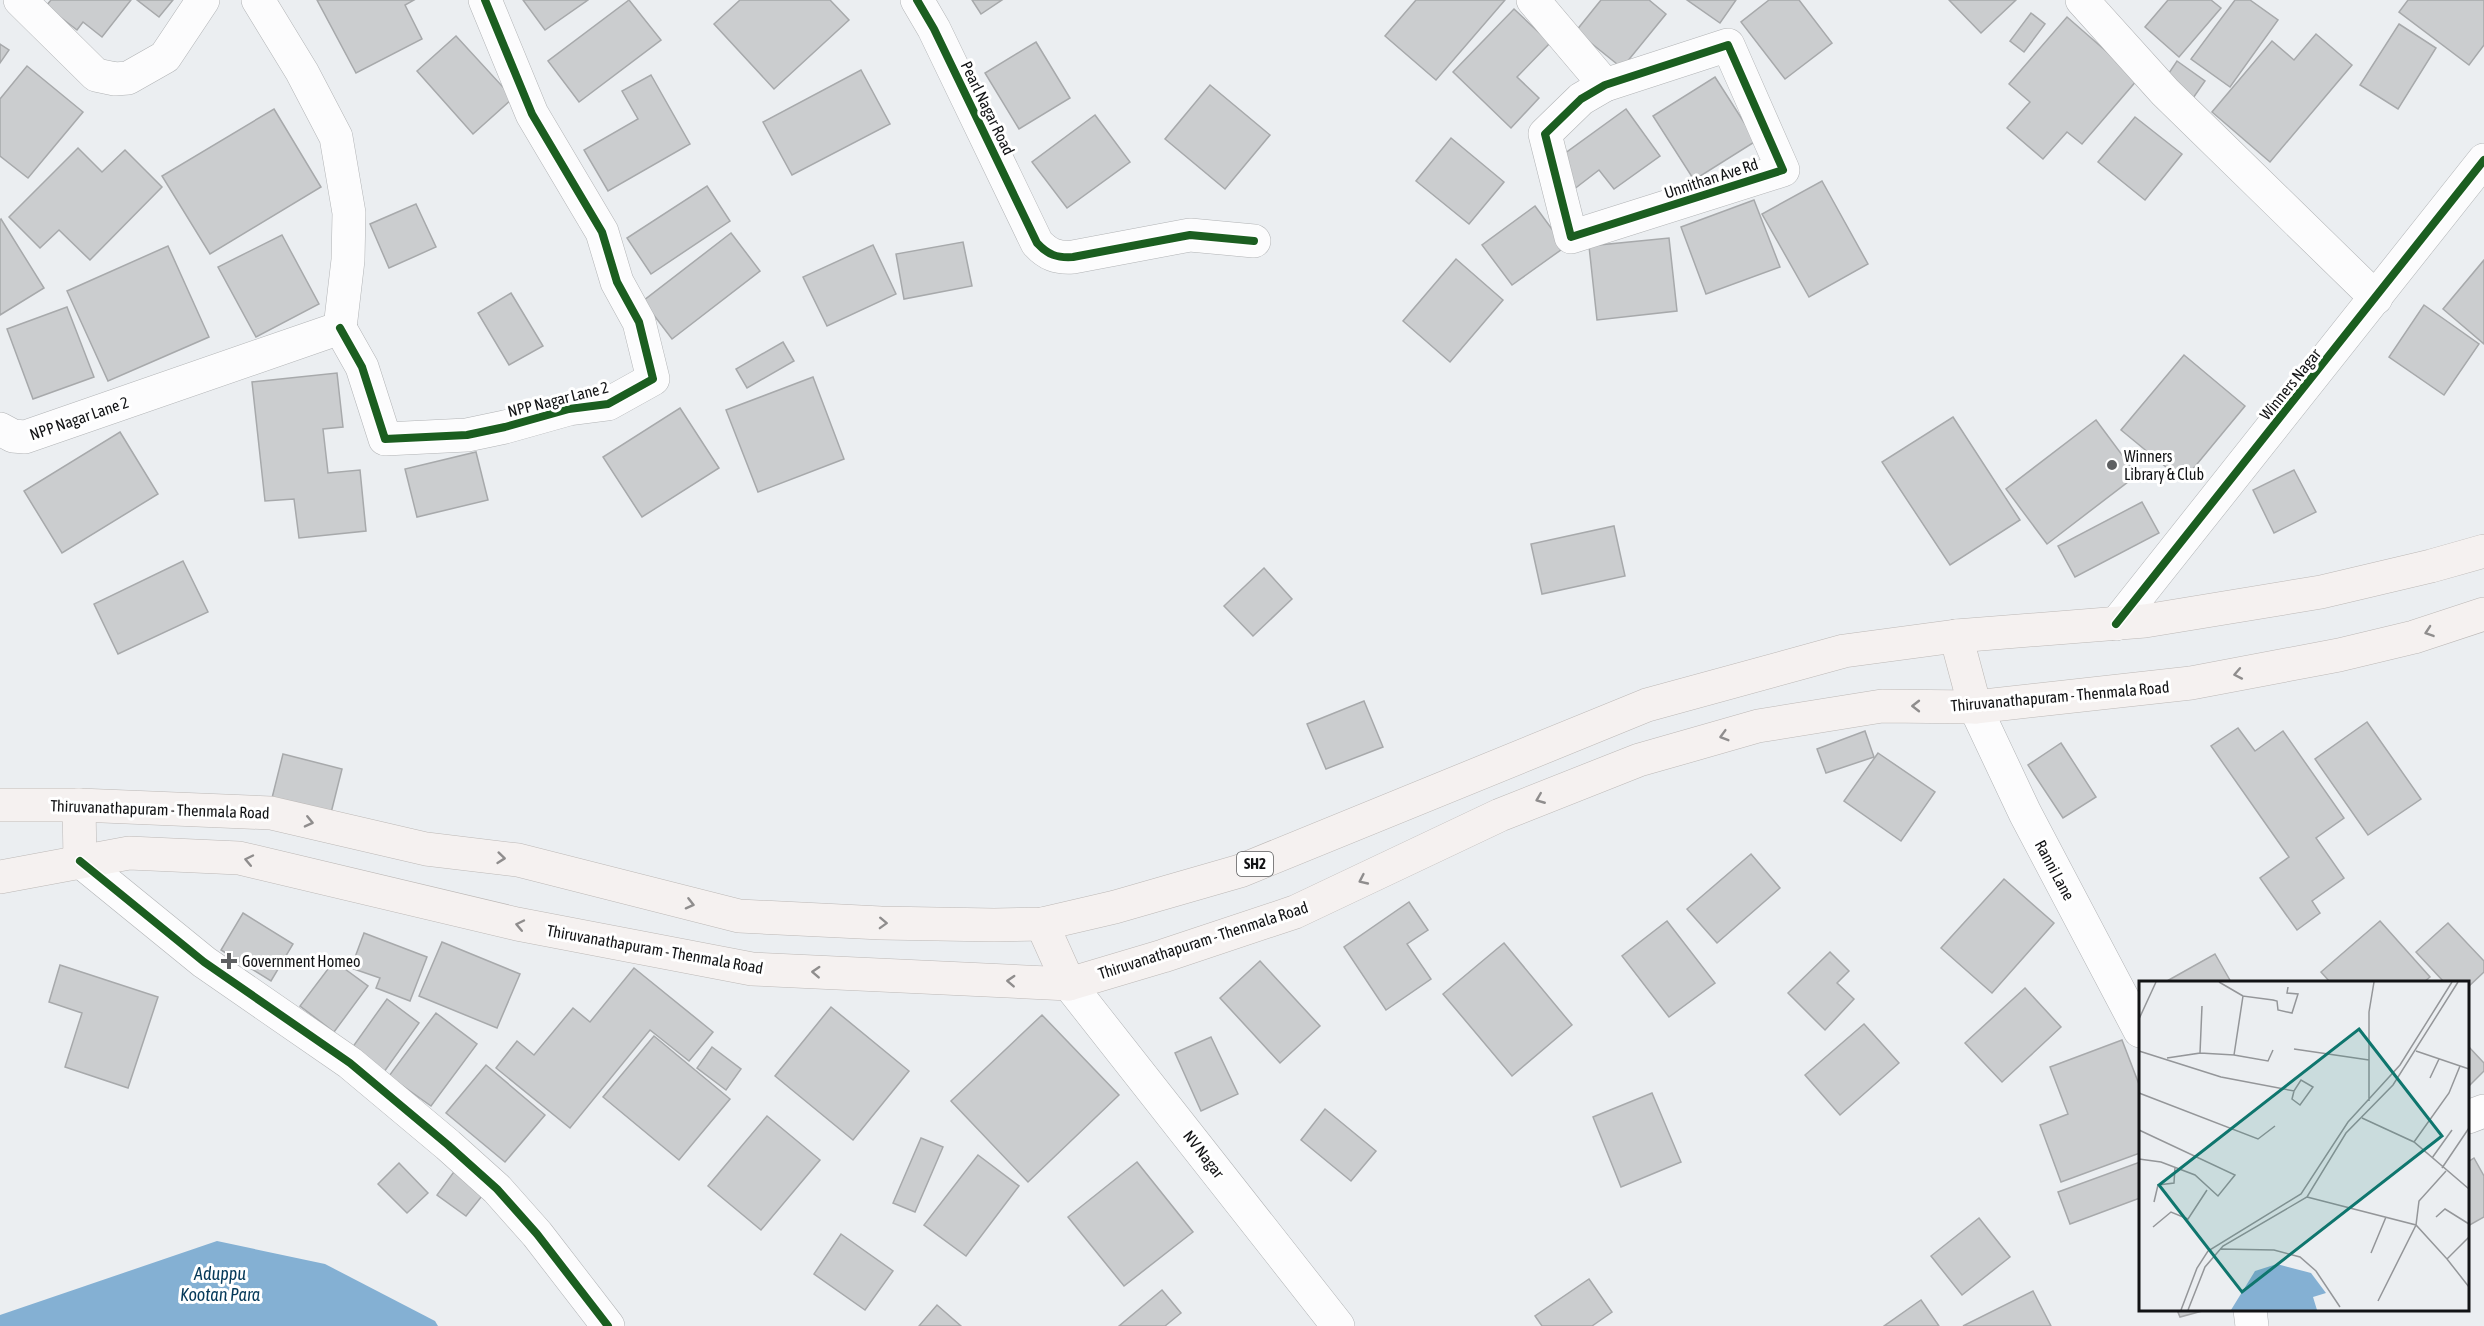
<svg xmlns="http://www.w3.org/2000/svg" width="2484" height="1326" font-family="'Asap Condensed',sans-serif">
	<style>
		.water { fill: #84b0d3 }
		.building { fill: #cbcdcf; stroke: #a7a9ab; stroke-width: 1.5 }
		.lines { fill: none; stroke-linecap: round; stroke-linejoin: round }
		.street-casing { stroke: #b1b3b5; stroke-width: 34 }
		.primary-casing { stroke: #bcb8b6; stroke-width: 34 }
		.street { stroke: #fcfcfd; stroke-width: 33 }
		.primary { stroke: #f5f1f0; stroke-width: 33 }
		.cycleway-casing { stroke: #fff; stroke-width: 11 }
		.cycleway { stroke: #1b5e20; stroke-width: 8 }
		.oneway { stroke: #8f8d8d }
		.poi-dot { fill: #5e6062; stroke: #fff; stroke-width: 2 }
		.labels { text-anchor: middle; stroke-width: 6; stroke-linejoin: round; paint-order: stroke }
		.shield { fill: #fff; stroke: #595a5b; stroke-width: 1.5 }
		.shield-label { font-size: 15px; font-weight: bold; fill: #121315 }
		.street-label { font-size: 16px; fill: #121315; stroke: #fff }
		.poi-label { font-size: 16px; fill: #121315; stroke: #fff; text-anchor: start }
		.water-label { font-size: 18px; font-style: italic; fill: #053959; stroke: #fff }
		.inset-road { fill: none; stroke: #949699; stroke-width: 1.5 }
		.view { fill: #0f766e; fill-opacity: 0.15; stroke: #0f766e; stroke-width: 3 }
		.inset-edge { fill: none; stroke: #121315; stroke-width: 3 }
	</style>
	<rect width="100%" height="100%" fill="#ebeef1"/>
	<!-- water -->
	<polygon class="water" points="217,1241 325,1264 435,1321 438,1326 0,1326 0,1315"/>
	<!-- building -->
	<g class="building">
		<polygon points="51,0 131,0 102,37 83,22 77,30 46,6"/>
		<polygon points="137,0 173,0 159,17"/>
		<polygon points="317,0 414,0 405,5 422,39 356,73"/>
		<polygon points="523,0 588,0 545,30"/>
		<polygon points="629,0 661,40 579,102 548,61"/>
		<polygon points="740,0 830,0 849,20 774,89 714,24"/>
		<polygon points="972,0 1002,0 981,14"/>
		<polygon points="1416,0 1505,0 1436,80 1385,36"/>
		<polygon points="1601,0 1649,0 1666,14 1622,68 1576,31"/>
		<polygon points="1687,0 1736,0 1720,23"/>
		<polygon points="1769,0 1799,0 1832,43 1785,79 1741,22"/>
		<polygon points="1949,0 2016,0 1981,33"/>
		<polygon points="2168,0 2211,0 2221,8 2179,57 2145,27"/>
		<polygon points="2235,0 2250,0 2278,20 2230,87 2191,59"/>
		<polygon points="2408,0 2484,0 2484,45 2469,65 2399,12"/>
		<polygon points="1514,9 1550,43 1517,77 1539,98 1511,128 1453,72"/>
		<polygon points="2031,13 2045,24 2024,52 2010,41"/>
		<polygon points="2067,17 2138,79 2082,144 2067,132 2043,159 2007,128 2030,102 2009,84"/>
		<polygon points="2399,24 2436,48 2398,109 2360,85"/>
		<polygon points="2316,34 2352,65 2270,162 2212,112 2272,41 2294,60"/>
		<polygon points="456,36 513,98 473,134 417,71"/>
		<polygon points="1036,42 1070,98 1019,129 985,73"/>
		<polygon points="0,44 9,50 0,63"/>
		<polygon points="2177,61 2205,81 2191,101 2163,82"/>
		<polygon points="27,66 83,112 28,178 0,156 0,99"/>
		<polygon points="861,70 890,124 792,175 763,122"/>
		<polygon points="651,75 690,144 608,191 584,150 638,119 622,91"/>
		<polygon points="1715,77 1756,141 1694,180 1653,116"/>
		<polygon points="1210,85 1270,135 1225,189 1165,139"/>
		<polygon points="274,109 321,187 210,254 162,176"/>
		<polygon points="1626,109 1660,156 1614,189 1599,170 1573,190 1553,162"/>
		<polygon points="1095,115 1130,162 1067,208 1032,162"/>
		<polygon points="2135,117 2182,154 2145,200 2098,162"/>
		<polygon points="1451,138 1504,182 1469,224 1416,181"/>
		<polygon points="78,148 102,172 125,150 162,187 90,260 59,230 40,248 9,217"/>
		<polygon points="1822,181 1868,264 1809,297 1762,214"/>
		<polygon points="707,186 730,221 651,274 627,238"/>
		<polygon points="1754,200 1780,267 1706,294 1681,227"/>
		<polygon points="416,204 436,247 389,268 370,224"/>
		<polygon points="1535,206 1565,247 1512,285 1482,245"/>
		<polygon points="1,219 44,288 0,315 0,220"/>
		<polygon points="731,233 760,271 672,339 643,301"/>
		<polygon points="282,235 319,304 256,337 218,267"/>
		<polygon points="1669,238 1677,311 1597,320 1589,246"/>
		<polygon points="963,242 972,286 904,299 896,254"/>
		<polygon points="873,245 896,294 827,326 803,277"/>
		<polygon points="168,246 209,337 108,381 67,291"/>
		<polygon points="1456,259 1503,300 1450,362 1403,321"/>
		<polygon points="2484,260 2484,344 2443,309"/>
		<polygon points="511,293 543,346 509,365 478,313"/>
		<polygon points="2424,305 2479,344 2444,395 2389,357"/>
		<polygon points="67,307 94,377 33,399 7,329"/>
		<polygon points="783,342 794,361 747,388 736,369"/>
		<polygon points="2184,355 2245,406 2183,481 2121,430"/>
		<polygon points="337,373 343,427 323,429 328,473 360,470 366,531 299,538 294,499 265,501 252,382"/>
		<polygon points="813,377 844,459 758,492 726,410"/>
		<polygon points="680,408 719,468 642,517 603,457"/>
		<polygon points="1953,417 2020,520 1950,565 1882,462"/>
		<polygon points="2096,420 2137,475 2047,544 2006,489"/>
		<polygon points="120,432 158,494 62,553 24,491"/>
		<polygon points="476,452 488,500 417,517 405,469"/>
		<polygon points="2294,470 2316,512 2274,533 2253,490"/>
		<polygon points="2142,502 2159,533 2075,577 2058,546"/>
		<polygon points="1614,526 1625,576 1542,594 1531,544"/>
		<polygon points="183,561 208,612 118,654 94,604"/>
		<polygon points="1264,568 1292,599 1253,636 1224,606"/>
		<polygon points="1364,701 1383,747 1326,769 1307,724"/>
		<polygon points="2367,722 2421,799 2368,835 2315,759"/>
		<polygon points="2238,728 2255,751 2283,731 2344,818 2316,838 2344,878 2312,901 2320,913 2297,930 2260,878 2289,857 2211,746"/>
		<polygon points="1865,731 1874,757 1826,773 1817,749"/>
		<polygon points="2061,743 2096,797 2063,818 2028,765"/>
		<polygon points="1878,753 1935,792 1901,841 1844,801"/>
		<polygon points="283,754 342,769 331,813 272,798"/>
		<polygon points="1751,854 1780,888 1717,943 1687,909"/>
		<polygon points="2004,879 2054,923 1992,993 1941,948"/>
		<polygon points="1409,902 1428,930 1407,944 1431,979 1386,1010 1344,947"/>
		<polygon points="243,913 293,944 271,981 221,950"/>
		<polygon points="1667,921 1715,983 1669,1017 1622,956"/>
		<polygon points="2380,921 2430,977 2424,982 2330,982 2321,972"/>
		<polygon points="2448,923 2484,961 2484,972 2468,987 2468,982 2444,982 2416,952"/>
		<polygon points="364,933 427,957 410,1001 376,988 380,978 351,968"/>
		<polygon points="442,942 520,974 497,1028 419,996"/>
		<polygon points="1504,943 1572,1025 1512,1076 1443,994"/>
		<polygon points="1830,952 1849,971 1837,983 1854,999 1825,1030 1788,993"/>
		<polygon points="2215,954 2231,982 2168,982 2167,981"/>
		<polygon points="334,961 368,986 334,1032 300,1006"/>
		<polygon points="1260,961 1320,1026 1280,1063 1220,998"/>
		<polygon points="60,965 158,997 128,1088 65,1067 82,1013 49,1002"/>
		<polygon points="634,968 713,1032 689,1061 650,1030 570,1128 496,1068 517,1041 534,1055 573,1008 590,1022"/>
		<polygon points="2025,988 2061,1027 2002,1082 1965,1043"/>
		<polygon points="387,999 419,1023 384,1072 352,1048"/>
		<polygon points="831,1007 909,1071 853,1140 775,1076"/>
		<polygon points="436,1013 477,1044 431,1106 389,1076"/>
		<polygon points="1042,1015 1119,1095 1028,1182 951,1101"/>
		<polygon points="1864,1024 1899,1063 1840,1115 1805,1075"/>
		<polygon points="654,1036 730,1099 679,1160 603,1097"/>
		<polygon points="1211,1037 1238,1094 1201,1111 1175,1053"/>
		<polygon points="2122,1040 2140,1087 2140,1153 2061,1182 2040,1125 2068,1114 2050,1067"/>
		<polygon points="2468,1046 2484,1063 2484,1071 2468,1087"/>
		<polygon points="712,1047 741,1069 726,1090 697,1068"/>
		<polygon points="486,1065 545,1115 505,1162 446,1113"/>
		<polygon points="1652,1093 1681,1162 1621,1187 1593,1117"/>
		<polygon points="1325,1109 1376,1151 1351,1181 1301,1140"/>
		<polygon points="767,1116 820,1160 761,1230 708,1186"/>
		<polygon points="921,1138 943,1147 915,1212 893,1203"/>
		<polygon points="978,1155 1019,1186 966,1256 924,1225"/>
		<polygon points="2474,1158 2484,1176 2484,1217 2468,1226 2468,1162"/>
		<polygon points="1137,1162 1193,1232 1124,1286 1068,1217"/>
		<polygon points="2140,1162 2140,1198 2070,1224 2058,1192"/>
		<polygon points="399,1163 428,1193 407,1213 378,1184"/>
		<polygon points="456,1169 486,1191 466,1216 437,1195"/>
		<polygon points="1979,1218 2010,1257 1962,1295 1931,1256"/>
		<polygon points="841,1234 893,1271 865,1310 814,1274"/>
		<polygon points="1589,1279 1612,1312 1592,1326 1542,1326 1535,1316"/>
		<polygon points="1162,1290 1181,1313 1165,1326 1119,1326"/>
		<polygon points="2033,1291 2051,1326 1963,1326"/>
		<polygon points="1921,1300 1939,1326 1884,1326"/>
		<polygon points="937,1305 961,1326 919,1326"/>
		<polygon points="2177,1310 2206,1310 2180,1317"/>
	</g>
	<g class="lines">
		<!-- street casing -->
		<g class="street-casing">
			<g id="street">
				<polyline points="20,0 96,75 115,79 128,78 165,57 203,0"/>
				<polyline points="258,0 302,72 336,137 349,213 348,260 340,328"/>
				<path d="M917,0L934,29L1037,243C1048,255 1057,258 1073,257L1190,235L1254,241"/>
				<polyline points="1533,0 1605,85"/>
				<polyline points="2082,0 2165,92 2376,298"/>
				<polygon points="1728,45 1783,170 1571,237 1545,134 1581,99 1605,85"/>
				<polyline points="340,328 362,367 385,439 467,435 505,427 569,409 608,404 653,379 639,322 617,282 602,232 532,114 485,0"/>
				<polyline points="0,429 13,436 25,437 340,328"/>
				<polyline points="2116,624 2484,160"/>
				<polyline points="1975,707 2025,813 2140,1031"/>
				<polyline points="80,861 204,962 350,1063 448,1145 497,1189 537,1234 608,1326"/>
				<polyline points="1069,984 1338,1326"/>
				<polyline points="2468,1117 2484,1111"/>
				<polyline points="2250,1310 2252,1326"/>
			</g>
		</g>
		<!-- primary casing -->
		<g class="primary-casing">
			<g id="primary">
				<polyline points="1956,636 1975,707"/>
				<polyline points="0,805 79,805 271,813 426,849 518,860 739,916 881,923 994,925 1042,924 1115,907 1240,871 1647,705 1844,651 1956,636 2145,621 2321,592 2431,566 2484,551"/>
				<polyline points="79,805 80,861"/>
				<polyline points="0,877 129,853 239,858 517,924 752,969 1069,984 1163,956 1295,912 1500,815 1639,760 1758,726 1882,706 1975,707 2191,683 2339,655 2414,637 2484,614"/>
				<polyline points="1042,924 1069,984"/>
			</g>
		</g>
		<!-- street -->
		<use href="#street" class="street"/>
		<!-- primary -->
		<use href="#primary" class="primary"/>
		<!-- cycleway casing -->
		<g class="cycleway-casing">
			<g id="cycleway">
				<path d="M917,0L934,29L1037,243C1048,255 1057,258 1073,257L1190,235L1254,241"/>
				<polygon points="1728,45 1783,170 1571,237 1545,134 1581,99 1605,85"/>
				<polyline points="340,328 362,367 385,439 467,435 505,427 569,409 608,404 653,379 639,322 617,282 602,232 532,114 485,0"/>
				<polyline points="2116,624 2484,160"/>
				<polyline points="80,861 204,962 350,1063 448,1145 497,1189 537,1234 608,1326"/>
			</g>
		</g>
		<!-- cycleway -->
		<use href="#cycleway" class="cycleway"/>
	</g>
	<!-- one-way arrows -->
	<defs><path id="oneway-chevron" d="M-2-3.5L2.5 0L-2 3.5" fill="none" stroke-width="1.6" stroke-linecap="round" stroke-linejoin="round" transform="scale(1.5)"/></defs>
	<g class="oneway">
		<use href="#oneway-chevron" transform="translate(2429 632) rotate(161)"/>
		<use href="#oneway-chevron" transform="translate(2238 674) rotate(169)"/>
		<use href="#oneway-chevron" transform="translate(1916 706) rotate(-180)"/>
		<use href="#oneway-chevron" transform="translate(1724 736) rotate(164)"/>
		<use href="#oneway-chevron" transform="translate(1540 799) rotate(158)"/>
		<use href="#oneway-chevron" transform="translate(309 822) rotate(13)"/>
		<use href="#oneway-chevron" transform="translate(501 858) rotate(6)"/>
		<use href="#oneway-chevron" transform="translate(249 860) rotate(-168)"/>
		<use href="#oneway-chevron" transform="translate(1363 880) rotate(155)"/>
		<use href="#oneway-chevron" transform="translate(690 904) rotate(14)"/>
		<use href="#oneway-chevron" transform="translate(883 923) rotate(2)"/>
		<use href="#oneway-chevron" transform="translate(520 925) rotate(-168)"/>
		<use href="#oneway-chevron" transform="translate(816 972) rotate(-177)"/>
		<use href="#oneway-chevron" transform="translate(1011 981) rotate(-177)"/>
	</g>
	<!-- markers -->
	<g class="poi-dot">
		<circle cx="2112" cy="465" r="6"/>
		<path d="M226 952h6v6h6v6h-6v6h-6v-6h-6v-6h6z"/>
	</g>
	<g class="labels">
		<!-- shield labels -->
		<rect class="shield" x="1237" y="852" width="36" height="24" rx="4.5"/>
		<g class="shield-label">
			<text x="1255" y="869">SH2</text>
		</g>
		<!-- street labels -->
		<g class="street-label">
			<text transform="translate(988 108) rotate(64)" y="6">Pearl Nagar Road</text>
			<text transform="translate(1711 178) rotate(-18)" y="6">Unnithan Ave Rd</text>
			<text transform="translate(2290 384) rotate(-51)" y="6">Winners Nagar</text>
			<text transform="translate(558 399) rotate(-14)" y="6">NPP Nagar Lane 2</text>
			<text transform="translate(79 418) rotate(-19)" y="6">NPP Nagar Lane 2</text>
			<text transform="translate(2060 696) rotate(-5)" y="6">Thiruvanathapuram - Thenmala Road</text>
			<text transform="translate(160 809) rotate(2)" y="6">Thiruvanathapuram - Thenmala Road</text>
			<text transform="translate(2055 870) rotate(62)" y="6">Ranni Lane</text>
			<text transform="translate(1203 940) rotate(-18)" y="6">Thiruvanathapuram - Thenmala Road</text>
			<text transform="translate(655 949) rotate(10)" y="6">Thiruvanathapuram - Thenmala Road</text>
			<text transform="translate(1204 1154) rotate(52)" y="6">NV Nagar</text>
		</g>
		<!-- poi labels -->
		<g class="poi-label">
			<text x="2124" y="462">Winners<tspan x="2124" dy="18">Library &amp; Club</tspan></text>
			<text x="242" y="967">Government Homeo</text>
		</g>
		<!-- water labels -->
		<g class="water-label">
			<text x="220" y="1280">Aduppu<tspan x="220" dy="21">Kootan Para</tspan></text>
		</g>
	</g>
	<!-- overview -->
	<g transform="translate(2139 981)">
		<rect width="330" height="330" fill="#ebeef1"/>
		<path d="M138,283L172,292L187,312L174,316L178,329H92L116,290Z" fill="#84b0d3"/>
		<path class="inset-road" d="M80,1L104,15M0,38L17,1M155,68L230,79M0,70L82,96L155,110L162,99L174,106L161,124L153,118L155,110M277,70L330,88M61,72L95,74L104,15L134,19L138,20L139,29L153,32L159,13L148,12L149,6M95,74L129,80L134,69M28,77L61,72L63,25M291,97L300,78M0,112L119,158L136,145M230,120V31L235,1M223,137L275,161L330,208M0,149L96,194L79,215L56,194L22,181L0,178M275,161L310,112L321,85M293,177L313,149M303,187L330,147M168,216L277,244L308,278L330,256M15,221L19,204L35,202L36,186M297,236L306,228L330,243M14,246L32,231L49,238L68,209M81,268L135,269L161,276L177,290L201,326M232,272L247,236M308,278L330,306M239,320L277,244L280,220L307,190M42,329L58,287L69,270L162,213L209,141L261,84L313,1M49,329L66,286L84,265L168,216L207,152L254,104L319,1"/>
		<path class="view" d="M220,48L303,155L103,311L20,204Z"/>
		<rect width="330" height="330" class="inset-edge"/>
	</g>
</svg>
